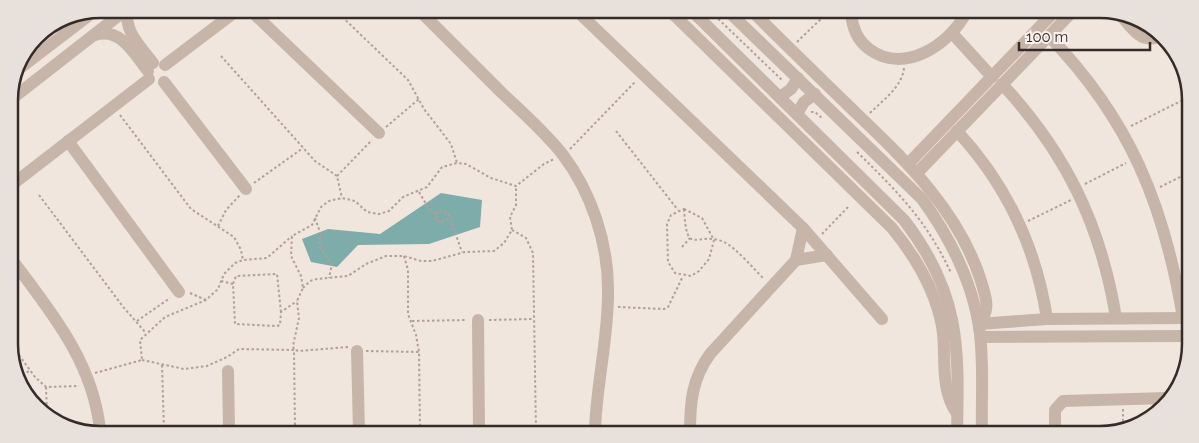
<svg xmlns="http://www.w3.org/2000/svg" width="1199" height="443" font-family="Raleway,sans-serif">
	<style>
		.water { fill: #7eacaa }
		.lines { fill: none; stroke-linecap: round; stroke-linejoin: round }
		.path { stroke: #b39f94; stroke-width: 2; stroke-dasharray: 2.5 2.5; stroke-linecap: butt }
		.minor { stroke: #c8b5a9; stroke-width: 12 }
		.rim { fill: none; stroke: #352c29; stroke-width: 2.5 }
	</style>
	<rect width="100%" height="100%" fill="#f0e6dd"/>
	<!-- water -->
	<polygon class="water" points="441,193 482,200 480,227 429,244 358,245 337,267 311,262 302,239 328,229 380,234"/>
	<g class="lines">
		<!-- path -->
		<g class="path">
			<polyline points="335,10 408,80 424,109 451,144 457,163"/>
			<polyline points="711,12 783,81"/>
			<polyline points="797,42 825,15 832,12"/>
			<polyline points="221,56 315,161 337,176 342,198"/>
			<polyline points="811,112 815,112 823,119"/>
			<path d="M870,113C883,100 902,87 904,68"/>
			<polyline points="120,115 191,209 234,237 241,250 243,260"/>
			<polyline points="1131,126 1189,97"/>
			<polyline points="386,127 419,99"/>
			<polyline points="616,131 678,210"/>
			<polyline points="570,149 635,82"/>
			<path d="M857,152C897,191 927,221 951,273"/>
			<polyline points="337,176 372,140"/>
			<polyline points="254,183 303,148"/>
			<polyline points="1085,184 1126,163"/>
			<polyline points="1160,187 1188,173"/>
			<polyline points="419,192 429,209 436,214"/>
			<polyline points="39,195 124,308 146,333"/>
			<polygon points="684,209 702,218 714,240 709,259 699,271 691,276 675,273 668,262 667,224 671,215"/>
			<path d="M684,209C687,259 695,230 724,242C735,247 754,269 764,279"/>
			<polyline points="315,218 321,235 319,246 332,264 329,278"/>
			<polyline points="448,219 441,223 436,220 436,214 440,210 448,213 462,252"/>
			<polyline points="1028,221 1071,200"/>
			<polyline points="218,226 226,210 240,195"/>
			<polyline points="512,230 526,238 533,253 536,432"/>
			<polyline points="822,234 848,207"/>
			<polyline points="682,247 690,238"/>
			<polyline points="404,256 408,270 408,314 416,335 419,352 420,431"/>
			<polyline points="221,281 233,284"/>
			<polyline points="303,288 310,281 317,279 348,276 366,264 386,256 404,256 421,261 432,261 465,252 494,251 504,243 512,230 510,217 516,205 516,186"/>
			<polyline points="190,293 206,300"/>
			<polyline points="618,307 664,309 668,307 683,276"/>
			<polyline points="281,312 277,274 236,276 233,284 235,324 277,326 280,325 281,312 297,301"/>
			<polyline points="489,320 534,319"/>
			<polyline points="137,321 170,298"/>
			<polyline points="412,321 467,320"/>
			<polyline points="10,343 35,377 46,387 79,386"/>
			<polyline points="348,347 299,351 294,350 293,346 299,318 297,301 303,288 301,276 291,256 292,236 312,225 321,207 329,201 342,198 355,201 367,212 379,214 389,211 403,197 427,187 442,167 457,163 466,164 491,178 516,186 544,164 554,159"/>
			<polyline points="366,351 419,352"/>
			<polyline points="142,360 184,369 207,366 227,357 239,349 294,350 295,431"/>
			<polyline points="162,365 164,430"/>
			<polyline points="95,373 142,360 140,340 165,317 206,300 218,289 224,274 235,263 243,260 267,258 292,236"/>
			<polyline points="19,379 30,370"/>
			<polyline points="46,387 47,414"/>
			<polyline points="1123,409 1123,427"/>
		</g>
		<!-- minor -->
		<g class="minor">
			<path d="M128,9C123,31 141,47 153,63"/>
			<polyline points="249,9 379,133"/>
			<path d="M419,10C447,38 474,65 502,93C523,113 545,132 563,155C591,192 608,242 608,289C609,337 596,384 595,432"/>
			<polyline points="577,11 803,228 882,319"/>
			<path d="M670,11L892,228C915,256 935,290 942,326C947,355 939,386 956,412"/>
			<path d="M692,11L904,220C960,293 959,345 957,433"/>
			<path d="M729,12L922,199C951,239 974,284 980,334C984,367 981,401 982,434"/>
			<path d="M753,12C787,46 821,79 856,113C907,162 959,211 981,281C986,298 991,309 979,324"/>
			<path d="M851,12C852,27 857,40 869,49C904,75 949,45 966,13"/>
			<path d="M1119,13C1133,29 1140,45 1163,36"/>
			<polyline points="1157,32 1174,54"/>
			<polyline points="952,33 992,77"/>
			<path d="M95,35C121,27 134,54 148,71"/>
			<path d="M1049,36C1130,120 1164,204 1183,318"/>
			<polyline points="165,65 239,9"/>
			<polyline points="15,72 96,10"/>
			<polyline points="164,82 246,189"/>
			<path d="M1002,84C1066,153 1101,225 1116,318"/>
			<polyline points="780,97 791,89 798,78"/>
			<polyline points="9,101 127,9"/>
			<polyline points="797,114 804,102 815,94"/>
			<path d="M957,131C1007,185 1036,246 1047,319"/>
			<polyline points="68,141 179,292"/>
			<polyline points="908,164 1053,13"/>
			<polyline points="917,173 1071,13"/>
			<polyline points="9,187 149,79"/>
			<path d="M10,257C50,311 93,361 100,430"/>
			<polyline points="796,260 827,255"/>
			<polyline points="478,320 479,431"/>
			<polyline points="979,324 1047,319 1186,318"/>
			<polyline points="981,337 1186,336"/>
			<polyline points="357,351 359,431"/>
			<polyline points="228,371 229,430"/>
			<path d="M690,432C690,402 692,379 710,354L796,260L803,228"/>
			<polyline points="1055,434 1055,410 1063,401 1167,398"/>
		</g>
	</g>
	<!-- crop -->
	<path d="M0 0H1199V443H0ZM100 18H1100A82 82 0 0 1 1182 100V344A82 82 0 0 1 1100 426H100A82 82 0 0 1 18 344V100A82 82 0 0 1 100 18Z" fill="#e8e0da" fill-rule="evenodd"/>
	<path class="rim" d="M100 18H1100A82 82 0 0 1 1182 100V344A82 82 0 0 1 1100 426H100A82 82 0 0 1 18 344V100A82 82 0 0 1 100 18Z"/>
	<!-- scale -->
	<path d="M1019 42v8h131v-8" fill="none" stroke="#352c29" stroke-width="2.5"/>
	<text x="1026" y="42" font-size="15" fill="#352c29" stroke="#f8f0e9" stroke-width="4" paint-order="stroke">100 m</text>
</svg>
